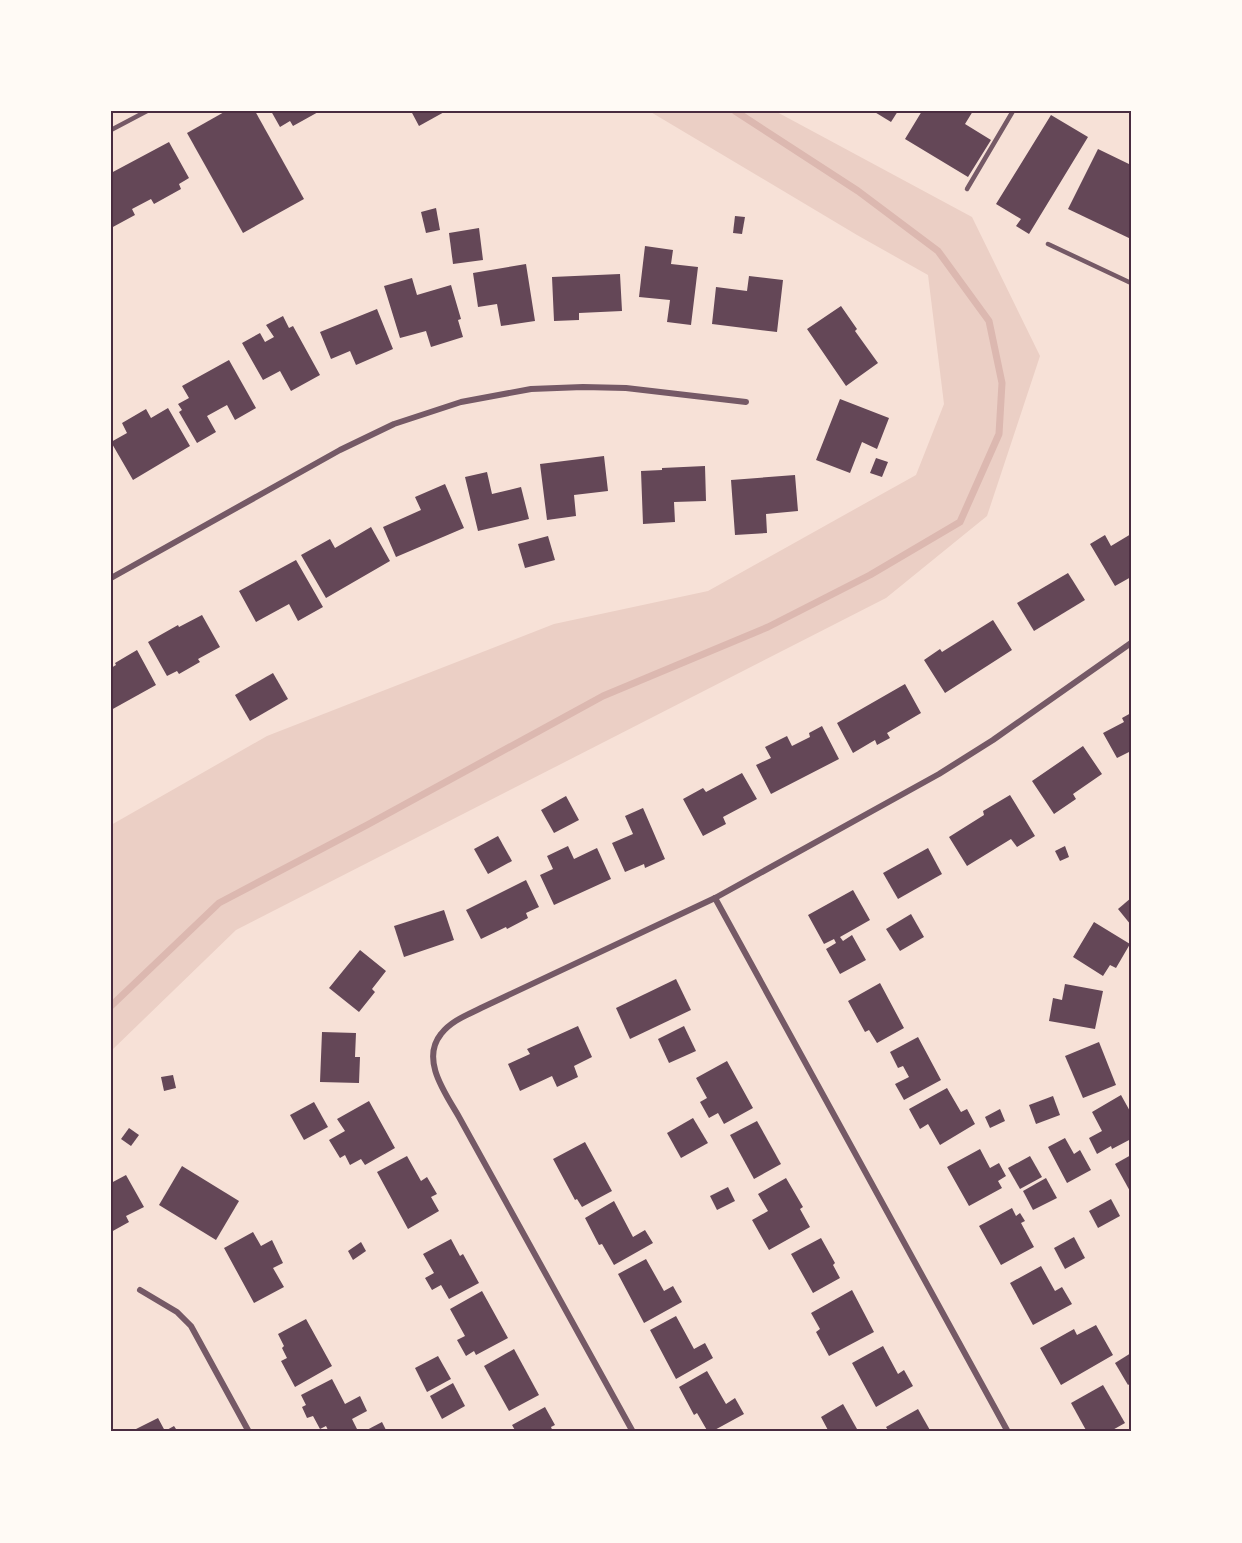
<svg xmlns="http://www.w3.org/2000/svg" width="1242" height="1543" font-family="Jost,sans-serif">
	<style>
		.green { fill: #ebcfc5 }
		.lines { fill: none; stroke-linecap: round; stroke-linejoin: round }
		.stream { stroke: #dcb8b0; stroke-width: 7 }
		.building { fill: #644757 }
		.service { stroke: #755966; stroke-width: 4.5 }
		.minor { stroke: #755966; stroke-width: 6 }
		.neatline { fill: none; stroke: #4a2c40; stroke-width: 2 }
	</style>
	<rect width="100%" height="100%" fill="#f7e1d7"/>
	<!-- green -->
	<polygon class="green" points="649,111 775,111 972,217 1040,356 987,516 886,598 236,930 111,1051 111,825 267,736 554,624 708,591 916,475 944,404 928,275 857,235"/>
	<g class="lines">
		<!-- stream -->
		<polyline class="stream" points="111,1006 219,903 367,825 603,696 768,627 870,575 960,522 999,434 1002,383 989,321 938,251 858,191 735,111"/>
	</g>
	<!-- building -->
	<g class="building">
		<polygon points="226,111 255,111 304,199 243,233 187,133"/>
		<polygon points="271,111 320,111 293,126 290,121 280,127"/>
		<polygon points="411,111 446,111 419,126"/>
		<polygon points="873,111 898,111 891,122"/>
		<polygon points="922,111 973,111 965,124 991,140 968,177 905,139"/>
		<polygon points="1051,115 1088,137 1029,234 1016,226 1021,219 996,204"/>
		<polygon points="169,142 189,178 179,184 181,189 154,204 151,199 132,209 135,215 111,228 111,173"/>
		<polygon points="1098,149 1131,165 1131,239 1068,209"/>
		<polygon points="436,208 440,230 426,233 421,212"/>
		<polygon points="735,216 745,217 742,234 733,233"/>
		<polygon points="479,228 483,260 453,264 449,233"/>
		<polygon points="645,246 673,250 671,264 698,267 691,325 667,322 670,300 639,297"/>
		<polygon points="526,264 535,321 501,326 497,304 478,307 473,273"/>
		<polygon points="620,274 622,311 579,313 579,320 554,321 552,277"/>
		<polygon points="749,276 783,280 777,332 712,324 716,287 747,291"/>
		<polygon points="412,278 417,295 451,285 461,319 458,320 463,337 431,347 426,331 400,338 384,286"/>
		<polygon points="841,306 857,329 855,331 878,363 846,386 807,329"/>
		<polygon points="377,309 393,349 356,365 350,351 331,359 320,332"/>
		<polygon points="283,316 289,328 293,326 320,375 291,391 280,371 263,380 242,343 260,333 265,342 274,337 266,325"/>
		<polygon points="229,360 256,408 235,420 227,405 207,416 216,432 197,443 179,412 182,410 178,404 189,398 182,386"/>
		<polygon points="840,399 889,418 877,449 862,442 850,473 816,460"/>
		<polygon points="168,408 190,446 133,480 111,442 127,433 122,423 146,409 151,418"/>
		<polygon points="604,456 608,491 574,495 576,516 547,520 540,464"/>
		<polygon points="876,458 888,462 882,477 870,473"/>
		<polygon points="705,466 706,501 674,502 675,522 643,524 641,471 662,470 662,468"/>
		<polygon points="487,472 492,494 521,487 529,519 478,531 465,477"/>
		<polygon points="795,475 798,511 766,514 767,533 735,535 731,480"/>
		<polygon points="445,484 464,528 396,557 383,527 421,510 415,497"/>
		<polygon points="371,527 390,561 326,598 301,555 330,539 335,548"/>
		<polygon points="1131,534 1131,577 1115,586 1090,544 1105,535 1111,546"/>
		<polygon points="548,536 555,560 525,568 518,544"/>
		<polygon points="296,560 323,607 298,621 289,604 256,622 239,591"/>
		<polygon points="1068,573 1085,600 1034,631 1017,603"/>
		<polygon points="202,615 220,647 198,659 200,662 179,674 177,671 167,676 148,642 178,625 179,627"/>
		<polygon points="993,620 1012,650 945,693 924,660 940,649 942,652"/>
		<polygon points="137,650 156,685 111,710 111,668 116,665 115,663"/>
		<polygon points="273,673 288,699 250,721 235,695"/>
		<polygon points="905,684 921,713 887,733 890,738 877,745 875,740 853,753 837,723"/>
		<polygon points="1131,713 1131,751 1117,758 1103,733 1124,722 1122,718"/>
		<polygon points="822,726 839,759 771,794 756,765 771,758 765,747 787,736 792,746 810,737 809,733"/>
		<polygon points="1083,746 1102,774 1073,794 1076,799 1054,814 1032,781"/>
		<polygon points="742,773 757,799 723,817 726,824 703,836 683,799 703,788 706,792"/>
		<polygon points="1010,795 1035,836 1017,847 1011,839 967,866 949,837 984,815 983,811"/>
		<polygon points="566,796 579,820 554,833 541,810"/>
		<polygon points="643,808 665,859 645,868 644,864 625,872 612,843 633,834 625,816"/>
		<polygon points="498,836 512,861 488,874 474,849"/>
		<polygon points="568,846 574,859 597,848 611,879 554,905 540,875 553,869 547,856"/>
		<polygon points="1065,846 1069,857 1060,861 1055,851"/>
		<polygon points="928,848 942,874 898,899 883,873"/>
		<polygon points="526,880 539,907 526,913 528,918 507,929 506,927 481,939 466,910"/>
		<polygon points="853,890 870,920 840,937 843,941 852,935 866,960 840,974 826,949 836,943 834,939 824,944 808,915"/>
		<polygon points="1131,898 1131,925 1118,909"/>
		<polygon points="444,910 454,940 404,957 394,926"/>
		<polygon points="911,914 924,937 900,951 886,929"/>
		<polygon points="1094,922 1130,944 1116,968 1110,965 1103,976 1073,957"/>
		<polygon points="360,950 386,971 372,989 375,992 359,1012 329,988"/>
		<polygon points="676,979 691,1010 630,1039 616,1008"/>
		<polygon points="880,983 904,1028 877,1043 869,1030 865,1032 848,1001"/>
		<polygon points="1065,984 1103,991 1095,1029 1049,1021 1053,998 1062,1000"/>
		<polygon points="578,1026 592,1057 574,1066 578,1077 557,1087 552,1076 520,1091 508,1064 530,1054 527,1049"/>
		<polygon points="684,1026 696,1051 669,1063 658,1039"/>
		<polygon points="322,1032 356,1033 355,1057 360,1057 359,1083 320,1082"/>
		<polygon points="918,1037 941,1080 904,1100 895,1084 909,1077 903,1066 898,1068 890,1052"/>
		<polygon points="1099,1042 1116,1085 1083,1098 1065,1056"/>
		<polygon points="727,1061 753,1108 724,1124 718,1113 709,1118 700,1102 707,1098 696,1078"/>
		<polygon points="173,1075 176,1088 164,1091 161,1077"/>
		<polygon points="947,1088 961,1112 967,1109 975,1124 940,1145 928,1124 920,1129 909,1109"/>
		<polygon points="1121,1095 1131,1113 1131,1139 1112,1149 1111,1146 1097,1154 1089,1138 1102,1131 1092,1112"/>
		<polygon points="1053,1096 1060,1115 1036,1124 1029,1105"/>
		<polygon points="369,1101 395,1148 365,1165 361,1159 350,1165 345,1155 340,1158 329,1140 345,1131 337,1119"/>
		<polygon points="314,1102 328,1127 304,1140 290,1115"/>
		<polygon points="1000,1109 1005,1121 990,1128 985,1117"/>
		<polygon points="693,1118 708,1143 681,1158 667,1133"/>
		<polygon points="757,1121 781,1164 754,1179 730,1135"/>
		<polygon points="129,1128 139,1135 131,1146 121,1139"/>
		<polygon points="1065,1138 1074,1154 1080,1150 1091,1170 1067,1183 1048,1147"/>
		<polygon points="585,1142 612,1191 582,1207 577,1199 575,1200 553,1159"/>
		<polygon points="980,1149 990,1168 999,1163 1006,1176 998,1181 1002,1188 969,1206 947,1167"/>
		<polygon points="1131,1155 1131,1193 1115,1164"/>
		<polygon points="407,1156 421,1181 427,1177 437,1194 431,1197 439,1211 408,1229 377,1172"/>
		<polygon points="1030,1156 1042,1177 1020,1189 1008,1168"/>
		<polygon points="182,1166 239,1201 216,1240 159,1205"/>
		<polygon points="126,1175 144,1207 126,1216 129,1222 111,1232 111,1183"/>
		<polygon points="786,1178 803,1207 800,1209 810,1227 769,1250 752,1220 768,1211 758,1194"/>
		<polygon points="1046,1178 1057,1198 1033,1210 1023,1191"/>
		<polygon points="728,1187 735,1201 717,1210 710,1196"/>
		<polygon points="1111,1199 1120,1216 1098,1228 1089,1211"/>
		<polygon points="614,1201 633,1237 645,1230 653,1243 614,1265 602,1244 599,1245 585,1218"/>
		<polygon points="1012,1208 1016,1216 1020,1213 1025,1221 1021,1223 1034,1247 1001,1265 979,1226"/>
		<polygon points="253,1232 261,1246 272,1240 283,1263 273,1268 284,1287 254,1303 224,1248"/>
		<polygon points="1074,1237 1085,1258 1065,1269 1054,1248"/>
		<polygon points="821,1238 835,1263 833,1265 840,1278 813,1293 791,1254"/>
		<polygon points="451,1239 460,1256 463,1254 479,1283 449,1299 441,1285 432,1290 425,1278 434,1273 423,1254"/>
		<polygon points="361,1242 366,1251 353,1260 348,1251"/>
		<polygon points="646,1259 664,1291 673,1286 682,1302 644,1323 618,1274"/>
		<polygon points="1041,1266 1055,1291 1062,1287 1072,1304 1033,1325 1010,1283"/>
		<polygon points="852,1290 874,1332 829,1356 816,1332 820,1329 811,1313"/>
		<polygon points="482,1291 508,1338 476,1355 474,1351 466,1356 457,1340 465,1336 450,1309"/>
		<polygon points="676,1316 694,1349 705,1343 713,1358 676,1379 650,1330"/>
		<polygon points="306,1319 332,1366 295,1387 281,1361 287,1358 282,1348 284,1346 278,1334"/>
		<polygon points="1096,1325 1113,1355 1061,1385 1040,1348 1074,1329 1077,1335"/>
		<polygon points="883,1346 898,1374 904,1370 913,1386 876,1407 852,1363"/>
		<polygon points="514,1349 539,1395 509,1411 484,1366"/>
		<polygon points="1131,1353 1131,1383 1128,1385 1115,1363"/>
		<polygon points="438,1356 451,1379 427,1392 415,1368"/>
		<polygon points="707,1371 726,1404 735,1398 744,1414 711,1432 708,1432 697,1413 694,1415 679,1387"/>
		<polygon points="332,1379 345,1404 360,1396 367,1411 352,1419 357,1429 352,1432 329,1432 326,1426 320,1429 313,1416 307,1418 302,1407 306,1405 301,1395"/>
		<polygon points="453,1383 465,1406 442,1419 430,1396"/>
		<polygon points="1103,1385 1125,1423 1109,1432 1087,1432 1071,1403"/>
		<polygon points="843,1404 857,1429 852,1432 829,1432 821,1417"/>
		<polygon points="545,1407 555,1425 551,1427 553,1432 516,1432 512,1425"/>
		<polygon points="918,1409 931,1432 889,1432 886,1427"/>
		<polygon points="158,1418 165,1431 174,1426 178,1432 130,1432"/>
		<polygon points="382,1422 387,1432 363,1432"/>
	</g>
	<g class="lines">
		<!-- service -->
		<g class="service">
			<polyline points="111,130 147,111"/>
			<polyline points="967,189 1013,111"/>
			<polyline points="1048,244 1131,283"/>
		</g>
		<!-- minor -->
		<g class="minor">
			<polyline points="111,578 340,450 394,424 461,402 531,389 583,387 626,388 746,402"/>
			<polyline points="715,898 1008,1432"/>
			<polyline points="140,1290 177,1312 191,1326 249,1432"/>
			<path d="M633,1432L459,1117C446,1094 420,1060 441,1034C451,1021 467,1015 481,1008L715,898L939,774L993,740L1131,643"/>
		</g>
	</g>
	<!-- border -->
	<rect width="1242" height="1543" fill="none" stroke="#fffaf5" stroke-width="225"/>
	<rect x="112" y="112" width="1018" height="1318" class="neatline"/>
</svg>
